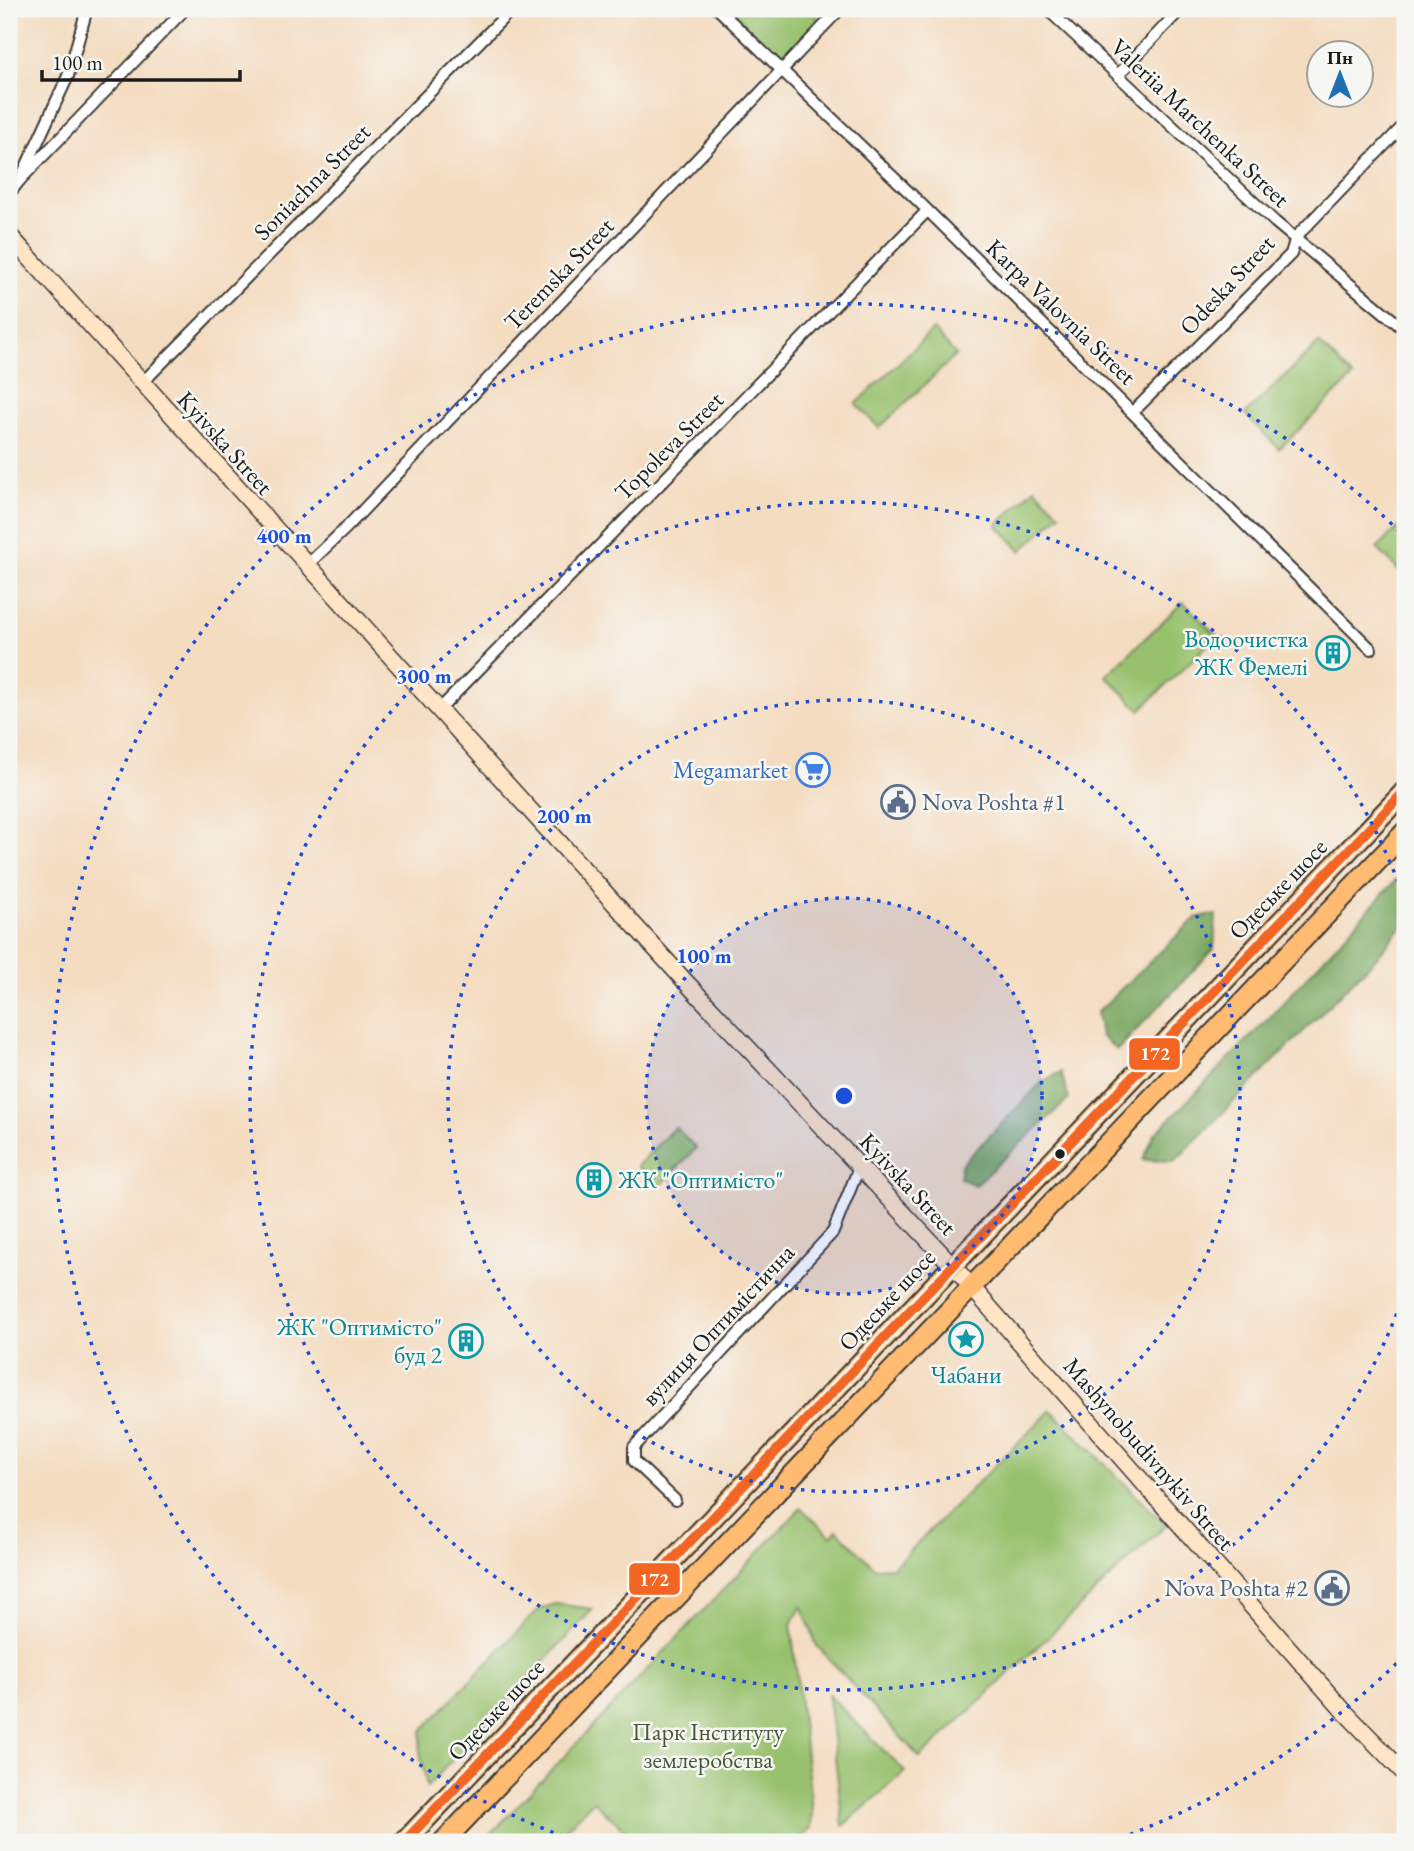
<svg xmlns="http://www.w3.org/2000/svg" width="1414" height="1851" font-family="'EB Garamond',serif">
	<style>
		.green { fill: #98c16d; stroke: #5a6e44; stroke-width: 2 }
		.forest { fill: #7aa760; stroke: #4b623e; stroke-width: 2 }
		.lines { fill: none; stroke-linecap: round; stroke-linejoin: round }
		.street-casing { stroke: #3c3935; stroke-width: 14 }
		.secondary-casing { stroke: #3c3935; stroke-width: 19 }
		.highway-casing { stroke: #3c3935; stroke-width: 23 }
		.street { stroke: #fff; stroke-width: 10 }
		.secondary { stroke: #ffe4c6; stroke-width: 16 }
		.highway { stroke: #febb71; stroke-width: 19 }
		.bus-1-casing { stroke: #f6f6f2; stroke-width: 16 }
		.bus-1 { stroke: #f26522; stroke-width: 10 }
		.ring { fill: none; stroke: #1d4ed8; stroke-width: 3.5; stroke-dasharray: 3.5 7 }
		.bus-dot { fill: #1c1c1c; stroke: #f6f6f2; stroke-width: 2.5 }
		.labels { text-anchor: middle; stroke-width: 5; stroke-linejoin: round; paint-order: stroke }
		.street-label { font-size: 24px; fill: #1c1c1c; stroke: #f6f6f2 }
		.culture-label { font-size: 24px; fill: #0d838f; stroke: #f6f6f2; text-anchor: end }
		.shop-label { font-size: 24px; fill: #366cbe; stroke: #f6f6f2; text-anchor: end }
		.service-label { font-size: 24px; fill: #4e5e75; stroke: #f6f6f2; text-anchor: start }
		.park-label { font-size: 24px; fill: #475638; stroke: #f6f6f2 }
		.centre { fill: #1d4ed8; stroke: #f6f6f2; stroke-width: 3.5 }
		.ring-label { font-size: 21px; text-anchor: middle; font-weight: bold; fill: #1d4ed8; stroke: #f6f6f2; stroke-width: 5; stroke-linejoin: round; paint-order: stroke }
		.line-badge { stroke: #f6f6f2; stroke-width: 2.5 }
		.badge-label { font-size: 19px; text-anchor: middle; font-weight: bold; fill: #fff }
	</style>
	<rect width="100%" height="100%" fill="#f6f6f2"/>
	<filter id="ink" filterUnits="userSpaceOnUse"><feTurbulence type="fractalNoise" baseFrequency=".0143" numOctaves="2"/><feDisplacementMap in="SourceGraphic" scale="14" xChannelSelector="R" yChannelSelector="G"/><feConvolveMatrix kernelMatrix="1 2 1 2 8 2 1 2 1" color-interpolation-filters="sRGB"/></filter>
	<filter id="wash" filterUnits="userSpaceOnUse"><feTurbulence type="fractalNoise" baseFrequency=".00686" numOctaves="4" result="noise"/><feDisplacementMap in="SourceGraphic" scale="28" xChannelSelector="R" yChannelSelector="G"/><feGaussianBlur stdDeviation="1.57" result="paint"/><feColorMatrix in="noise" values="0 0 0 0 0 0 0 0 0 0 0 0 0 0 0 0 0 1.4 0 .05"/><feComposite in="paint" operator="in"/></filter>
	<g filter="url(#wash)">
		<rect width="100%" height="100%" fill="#f4dcc0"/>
		<!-- green -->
		<g class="green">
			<polygon points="726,9 809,9 821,21 782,60"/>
			<polygon points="933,330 956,355 879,428 856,404"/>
			<polygon points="1319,343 1353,377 1279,449 1245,414"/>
			<polygon points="1035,488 1060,514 1021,551 997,525"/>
			<polygon points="1405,521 1405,577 1377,548"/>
			<polygon points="1183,602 1217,636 1140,710 1106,676"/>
			<polygon points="675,1127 696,1148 659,1187 637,1166"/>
			<polygon points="1051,1410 1166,1525 920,1758 817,1646 802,1606 791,1624 812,1811 811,1828 797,1842 638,1842 593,1801 554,1842 483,1842 801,1508 831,1536 837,1530 875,1568 893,1567"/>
			<polygon points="555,1604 593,1609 427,1787 420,1751 422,1731 538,1610"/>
			<polygon points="828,1694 905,1772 843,1826"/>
		</g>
		<!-- forest -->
		<g class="forest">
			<polygon points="1405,870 1405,923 1375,959 1175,1161 1143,1160 1154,1135 1269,1018"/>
			<polygon points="1216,915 1214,949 1117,1050 1101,1036 1097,1012 1197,917"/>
			<polygon points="1061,1072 1069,1099 975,1185 960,1178 961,1165 1043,1081"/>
		</g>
	</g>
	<g filter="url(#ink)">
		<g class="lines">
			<!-- street casing -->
			<g class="street-casing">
				<g id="street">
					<polyline points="718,9 914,197 1371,649"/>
					<polyline points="1047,9 1275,222 1405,330"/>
					<polyline points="1118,75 1181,9"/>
					<polyline points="20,180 185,9"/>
					<polyline points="9,194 20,180 68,76 87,9"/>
					<polyline points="141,384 512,9"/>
					<polyline points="1133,412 1291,254 1296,237 1405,124"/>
					<polyline points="306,566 346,528 840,9"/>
					<polyline points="439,710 927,211"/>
					<polyline points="675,1500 634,1461 634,1447 833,1232 860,1165"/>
				</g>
			</g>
			<!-- secondary casing -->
			<g class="secondary-casing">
				<polyline id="secondary" points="9,235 683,979 953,1266 1343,1710 1405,1774"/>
			</g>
			<!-- highway casing -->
			<g class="highway-casing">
				<g id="highway">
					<polyline points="404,1842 1405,791"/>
					<polyline points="443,1842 1405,832"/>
				</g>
			</g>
			<!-- street -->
			<use href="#street" class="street"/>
			<!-- secondary -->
			<use href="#secondary" class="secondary"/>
			<!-- highway -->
			<use href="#highway" class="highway"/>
			<!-- bus-1 casing -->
			<g class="bus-1-casing">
				<polyline id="bus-1" points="404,1842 1405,791"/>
			</g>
			<!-- bus-1 -->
			<use href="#bus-1" class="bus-1"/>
		</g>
	</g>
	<!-- distance rings -->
	<circle cx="844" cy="1096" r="198" fill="#1d4ed8" fill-opacity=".12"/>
	<g class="ring">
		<circle cx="844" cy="1096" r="198"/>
		<circle cx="844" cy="1096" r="396"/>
		<path d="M1404 1294A594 594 0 1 1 1404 898"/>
		<path d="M1404 1656A792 792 0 0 1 1115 1840M573 1840A792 792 0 1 1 1404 536"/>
	</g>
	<!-- icons -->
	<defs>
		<g id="building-ring" transform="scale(1.75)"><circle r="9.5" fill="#f6f6f2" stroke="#0f9aa8" stroke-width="1.5"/><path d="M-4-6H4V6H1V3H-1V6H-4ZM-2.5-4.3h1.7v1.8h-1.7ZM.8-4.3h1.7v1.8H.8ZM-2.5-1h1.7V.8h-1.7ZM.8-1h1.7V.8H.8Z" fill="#0f9aa8"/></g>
		<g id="supermarket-ring" transform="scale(1.75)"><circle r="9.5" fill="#f6f6f2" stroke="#3f7fe0" stroke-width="1.5"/><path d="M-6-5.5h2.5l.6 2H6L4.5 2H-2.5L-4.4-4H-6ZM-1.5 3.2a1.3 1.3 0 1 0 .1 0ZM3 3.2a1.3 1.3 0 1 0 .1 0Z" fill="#3f7fe0"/></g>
		<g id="civic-ring" transform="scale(1.75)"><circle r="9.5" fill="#f6f6f2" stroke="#5c6f8a" stroke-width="1.5"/><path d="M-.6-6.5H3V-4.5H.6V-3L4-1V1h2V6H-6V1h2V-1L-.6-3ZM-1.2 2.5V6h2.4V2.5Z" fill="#5c6f8a"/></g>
		<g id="sight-ring" transform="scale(1.75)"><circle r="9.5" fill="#f6f6f2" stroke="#0f9aa8" stroke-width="1.5"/><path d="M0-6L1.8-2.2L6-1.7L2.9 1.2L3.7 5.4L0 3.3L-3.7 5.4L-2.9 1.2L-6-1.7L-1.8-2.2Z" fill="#0f9aa8"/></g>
	</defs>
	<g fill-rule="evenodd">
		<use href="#building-ring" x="1333" y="653"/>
		<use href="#supermarket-ring" x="813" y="770"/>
		<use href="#civic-ring" x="898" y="802"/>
		<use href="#building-ring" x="594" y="1180"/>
		<use href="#sight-ring" x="966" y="1339"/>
		<use href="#building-ring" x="466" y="1341"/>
		<use href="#civic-ring" x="1332" y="1588"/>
	</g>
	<!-- markers -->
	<circle class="bus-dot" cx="1060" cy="1154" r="6"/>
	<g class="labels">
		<!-- street labels -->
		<g class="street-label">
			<text transform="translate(1200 123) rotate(43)" y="8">Valeriia Marchenka Street</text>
			<text transform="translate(312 182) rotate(-45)" y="8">Soniachna Street</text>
			<text transform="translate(559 274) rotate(-46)" y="8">Teremska Street</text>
			<text transform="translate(1227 285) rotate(-47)" y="8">Odeska Street</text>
			<text transform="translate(1061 312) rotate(44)" y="8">Karpa Valovnia Street</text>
			<text transform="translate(225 443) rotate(48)" y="8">Kyivska Street</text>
			<text transform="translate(669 446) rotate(-45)" y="8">Topoleva Street</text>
			<text transform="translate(1278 889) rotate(-46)" y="8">Одеське шосе</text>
			<text transform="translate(908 1184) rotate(47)" y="8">Kyivska Street</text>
			<text transform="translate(887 1300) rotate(-47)" y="8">Одеське шосе</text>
			<text transform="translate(718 1325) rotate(-47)" y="8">вулиця Оптимістична</text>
			<text transform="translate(1149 1454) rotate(49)" y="8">Mashynobudivnykiv Street</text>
			<text transform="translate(496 1710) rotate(-47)" y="8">Одеське шосе</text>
		</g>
		<!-- culture labels -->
		<g class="culture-label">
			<text x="1308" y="647">Водоочистка<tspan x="1308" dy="28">ЖК Фемелі</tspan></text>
			<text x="618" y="1188" text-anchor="start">ЖК "Оптимісто"</text>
			<text x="442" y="1335">ЖК "Оптимісто"<tspan x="442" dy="28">буд 2</tspan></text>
			<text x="966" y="1383" text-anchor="middle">Чабани</text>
		</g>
		<!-- shop labels -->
		<g class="shop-label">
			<text x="788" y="778">Megamarket</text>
		</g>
		<!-- service labels -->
		<g class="service-label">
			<text x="922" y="810">Nova Poshta #1</text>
			<text x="1308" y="1596" text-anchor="end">Nova Poshta #2</text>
		</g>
		<!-- park labels -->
		<g class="park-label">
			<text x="708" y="1740">Парк Інституту<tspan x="708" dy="28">землеробства</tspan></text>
		</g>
	</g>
	<circle cx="844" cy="1096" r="10" class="centre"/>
	<g class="ring-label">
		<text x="284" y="543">400 m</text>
		<text x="424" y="683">300 m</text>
		<text x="564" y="823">200 m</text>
		<text x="704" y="963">100 m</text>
	</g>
	<g class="line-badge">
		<rect x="1128" y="1037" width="53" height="34" rx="7" fill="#f26522"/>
		<rect x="628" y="1562" width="53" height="34" rx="7" fill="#f26522"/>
	</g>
	<g class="badge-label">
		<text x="1155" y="1060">172</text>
		<text x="654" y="1586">172</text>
	</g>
	<!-- margin -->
	<rect width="1414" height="1851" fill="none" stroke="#f6f6f2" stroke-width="35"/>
	<!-- north arrow -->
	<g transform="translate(1340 74)"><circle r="33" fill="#f6f6f2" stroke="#9f9f9c" stroke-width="2"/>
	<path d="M0-5L12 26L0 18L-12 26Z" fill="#1f6fb2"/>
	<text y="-10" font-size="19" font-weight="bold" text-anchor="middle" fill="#1c1c1c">Пн</text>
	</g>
	<!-- scale -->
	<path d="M42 70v10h198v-10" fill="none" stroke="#1c1c1c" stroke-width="3.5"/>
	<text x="52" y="70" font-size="21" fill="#1c1c1c" stroke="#f6f6f2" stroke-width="5" paint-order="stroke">100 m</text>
</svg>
